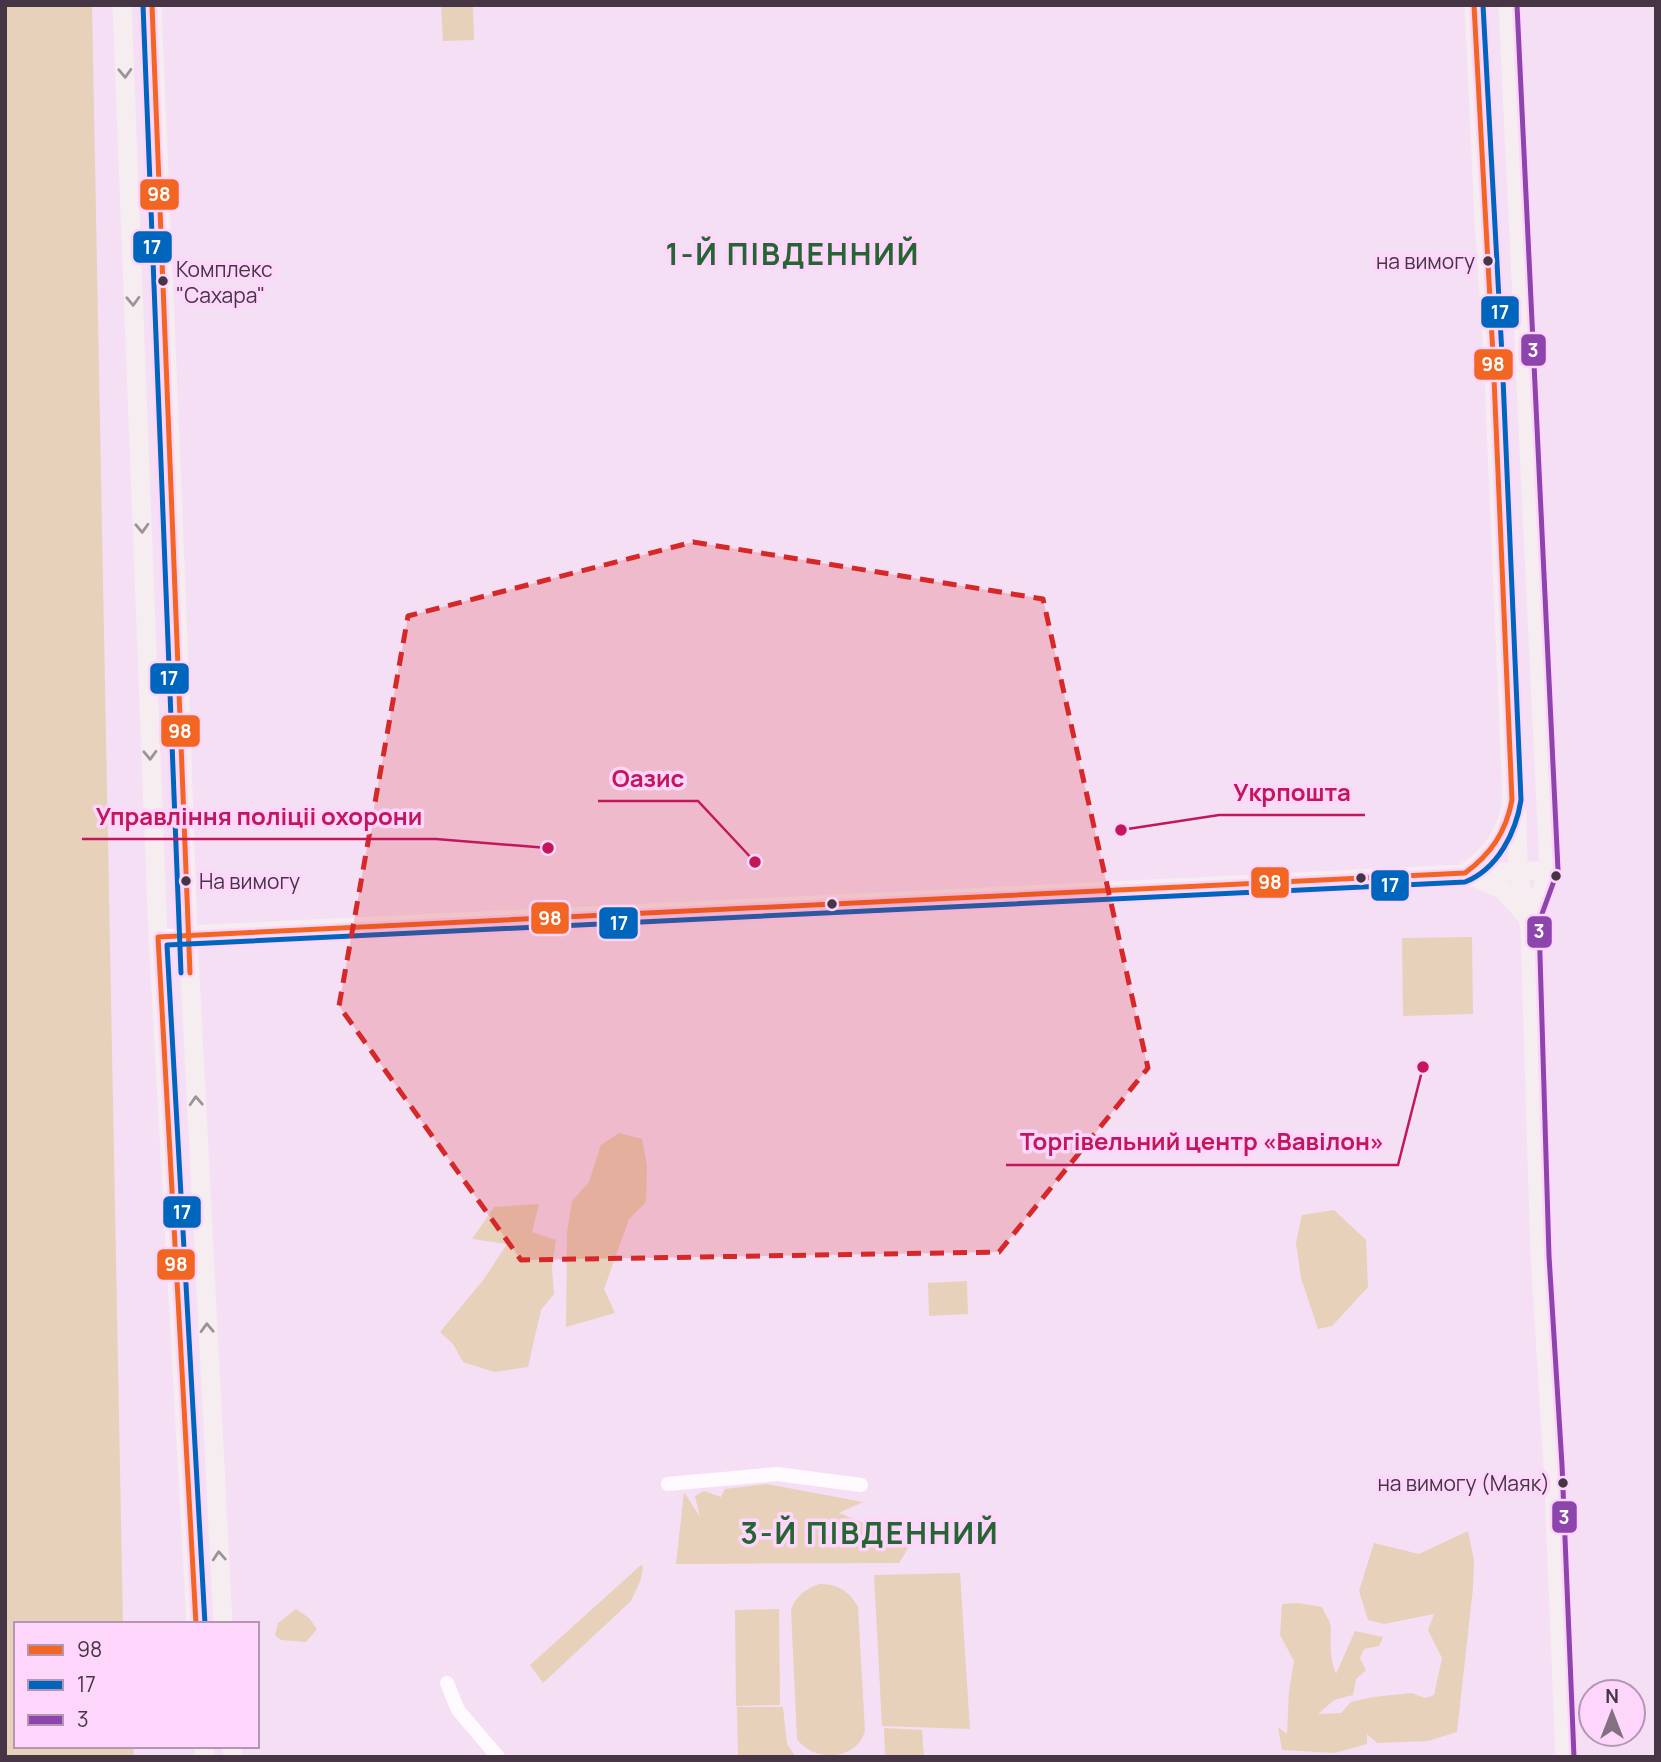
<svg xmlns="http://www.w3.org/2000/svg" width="1661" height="1762" font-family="Manrope,sans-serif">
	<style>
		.green { fill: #e8d1bb }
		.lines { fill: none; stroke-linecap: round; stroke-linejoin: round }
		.street { stroke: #fefafd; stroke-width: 14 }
		.secondary { stroke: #f6edf0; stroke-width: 19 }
		.bus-1-casing { stroke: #fed6fc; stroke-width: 10 }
		.bus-2-casing { stroke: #fed6fc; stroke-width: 10 }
		.bus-3-casing { stroke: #fed6fc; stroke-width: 10 }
		.bus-1 { stroke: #f26522; stroke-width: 5 }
		.bus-2 { stroke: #0065bd; stroke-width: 5 }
		.bus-3 { stroke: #8e44ad; stroke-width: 5 }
		.oneway { stroke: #9e929a }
		.marked { fill: #d62828; fill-opacity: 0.2; stroke: #d62828; stroke-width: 5; stroke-dasharray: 14 9; stroke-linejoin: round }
		.bus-dot { fill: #463645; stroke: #fed6fc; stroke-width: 2.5 }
		.labels { text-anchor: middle; stroke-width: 7; stroke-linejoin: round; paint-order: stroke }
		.bus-label { font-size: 21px; fill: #463645; stroke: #fed6fc; text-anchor: end }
		.district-label { font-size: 30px; font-weight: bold; letter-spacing: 2px; fill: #276434; stroke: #fed6fc }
		.leader { fill: none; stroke: #c2185b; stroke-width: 2.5 }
		.callout-dot { fill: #c2185b; stroke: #fed6fc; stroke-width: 2.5 }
		.callout-label { font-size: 24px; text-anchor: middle; font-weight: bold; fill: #c2185b; stroke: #fed6fc; stroke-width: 7; stroke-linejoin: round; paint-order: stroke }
		.line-badge { stroke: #fed6fc; stroke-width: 2.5 }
		.badge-label { font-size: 19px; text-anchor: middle; font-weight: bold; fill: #fff }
	</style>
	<rect width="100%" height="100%" fill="#f5dff4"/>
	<!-- green -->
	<g class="green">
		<polygon points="5,5 92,5 123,1624 16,1624 16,1746 133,1746 134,1757 5,1757"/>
		<polygon points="441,5 473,5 474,40 443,41"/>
		<polygon points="1472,937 1473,1014 1403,1016 1402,938"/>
		<polygon points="619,1133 642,1139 647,1165 646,1202 629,1219 604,1289 615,1313 566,1327 567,1233 572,1201 589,1182 601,1145"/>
		<polygon points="539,1204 532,1232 556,1240 552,1268 554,1294 541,1310 528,1367 494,1372 463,1362 453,1344 440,1332 484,1279 507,1244 472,1239 494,1207"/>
		<polygon points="1334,1210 1366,1240 1368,1287 1332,1326 1318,1329 1301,1278 1296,1243 1302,1215"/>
		<polygon points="967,1281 968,1314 929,1316 928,1283"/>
		<polygon points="767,1484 863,1502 839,1513 912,1542 899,1563 676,1564 684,1492 700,1517 695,1496 704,1491 721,1497 725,1489"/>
		<path d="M1468,1531L1474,1561L1473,1588L1457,1732L1428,1741L1377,1743L1367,1734V1744L1335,1753L1282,1750L1278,1727L1287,1734L1289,1691L1294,1661L1280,1635L1282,1604L1298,1603L1322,1607C1325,1614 1331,1622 1331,1629C1330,1645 1330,1659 1336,1674L1355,1631L1383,1637L1379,1646L1364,1649L1360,1658L1366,1670L1356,1679L1353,1695L1334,1700L1318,1714L1341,1713L1351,1702L1373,1697L1412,1693L1425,1698L1434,1695L1442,1658L1428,1630L1434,1614L1384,1624L1368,1620L1359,1591L1374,1543L1419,1554Z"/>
		<polygon points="641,1565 643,1567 641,1579 631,1601 543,1683 530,1665"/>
		<polygon points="960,1573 970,1729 882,1726 874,1575"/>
		<path d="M819,1584C838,1584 849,1591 858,1607L865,1731C856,1762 813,1762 797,1739L791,1610C796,1596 805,1589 819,1584Z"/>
		<polygon points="296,1609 309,1618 317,1629 306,1642 281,1640 275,1635 278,1623"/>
		<polygon points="779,1609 780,1705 736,1706 735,1610"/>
		<polygon points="737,1707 783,1707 787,1744 796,1757 738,1757"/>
		<polygon points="884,1728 922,1730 924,1757 885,1757"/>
	</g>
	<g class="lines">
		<!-- street -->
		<g class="street">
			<polyline points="158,937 188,935"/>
			<polyline points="668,1484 777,1474 861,1485"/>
			<polyline points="447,1683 458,1710 498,1757"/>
		</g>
		<!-- secondary -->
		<g class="secondary">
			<polyline points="122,5 158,937 196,1624"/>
			<polyline points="152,5 177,612 188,935 223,1624"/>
			<polyline points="1508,5 1549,870 1530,921"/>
			<polyline points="1512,800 1517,816 1518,871 1530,929 1540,1256 1553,1465 1565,1757"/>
			<path d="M1465,873C1492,855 1507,833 1512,800L1493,355L1484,219L1474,5"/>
			<polyline points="1472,876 1502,889 1525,914"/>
			<polyline points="188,935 1549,870"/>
			<polyline points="204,1746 205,1757"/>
			<polyline points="232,1746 233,1757"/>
		</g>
		<!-- bus-1 casing -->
		<g class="bus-1-casing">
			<g id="bus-1">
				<polyline points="152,5 190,973"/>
				<path d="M196,1624L158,937L1465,873C1491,854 1506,832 1512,800L1493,355L1474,5"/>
			</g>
		</g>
		<!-- bus-2 casing -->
		<g class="bus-2-casing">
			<g id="bus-2">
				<polyline points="143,5 181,973"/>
				<path d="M205,1624L167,945L1465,882C1498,869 1516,832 1521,800L1502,355L1483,5"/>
			</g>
		</g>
		<!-- bus-3 casing -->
		<g class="bus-3-casing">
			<polyline id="bus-3" points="1517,5 1558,870 1539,922 1549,1256 1562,1465 1574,1757"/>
		</g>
		<!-- bus-1 -->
		<use href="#bus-1" class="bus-1"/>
		<!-- bus-2 -->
		<use href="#bus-2" class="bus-2"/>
		<!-- bus-3 -->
		<use href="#bus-3" class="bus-3"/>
	</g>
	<!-- one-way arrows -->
	<defs><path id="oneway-chevron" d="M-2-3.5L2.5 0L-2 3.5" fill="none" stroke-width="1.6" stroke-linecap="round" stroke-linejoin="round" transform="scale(1.75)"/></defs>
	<g class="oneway">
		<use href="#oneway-chevron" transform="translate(125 73) rotate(88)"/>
		<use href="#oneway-chevron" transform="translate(133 301) rotate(88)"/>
		<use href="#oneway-chevron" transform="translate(142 528) rotate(88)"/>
		<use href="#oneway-chevron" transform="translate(150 755) rotate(88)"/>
		<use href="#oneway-chevron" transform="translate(196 1101) rotate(-93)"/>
		<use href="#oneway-chevron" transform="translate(207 1328) rotate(-92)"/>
		<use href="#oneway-chevron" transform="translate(219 1556) rotate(-94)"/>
	</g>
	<!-- marked area -->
	<path class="marked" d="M693,542L1043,599L1148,1068L999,1252L521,1260L339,1006L408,616Z"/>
	<!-- markers -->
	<g class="bus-dot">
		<circle cx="1488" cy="261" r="6"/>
		<circle cx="163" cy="281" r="6"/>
		<circle cx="1556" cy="876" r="6"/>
		<circle cx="1361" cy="878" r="6"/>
		<circle cx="186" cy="881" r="6"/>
		<circle cx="832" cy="904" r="6"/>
		<circle cx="1563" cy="1483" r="6"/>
	</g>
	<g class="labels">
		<!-- bus labels -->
		<g class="bus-label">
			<text x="1475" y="269">на вимогу</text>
			<text x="176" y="277" text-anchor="start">Комплекс<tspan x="176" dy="26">"Сахара"</tspan></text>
			<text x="199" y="889" text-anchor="start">На вимогу</text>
			<text x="1550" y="1491">на вимогу (Маяк)</text>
		</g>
		<!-- district labels -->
		<g class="district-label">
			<text x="793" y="265">1-Й ПІВДЕННИЙ</text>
			<text x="870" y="1544">3-Й ПІВДЕННИЙ</text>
		</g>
	</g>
	<!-- callouts -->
	<path class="leader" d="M755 862L698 801H598M1121 830L1219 815H1365M548 848L436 839H82M1423 1067L1398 1165H1006"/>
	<g class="callout-dot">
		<circle cx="755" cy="862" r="7"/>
		<circle cx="1121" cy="830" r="7"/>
		<circle cx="548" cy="848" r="7"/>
		<circle cx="1423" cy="1067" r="7"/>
	</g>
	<g class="callout-label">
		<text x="648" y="787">Оазис</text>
		<text x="1292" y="801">Укрпошта</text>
		<text x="259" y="825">Управлiння полiцii охорони</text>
		<text x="1202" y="1150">Торгівельний центр «Вавілон»</text>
	</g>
	<g class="line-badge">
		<rect x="139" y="178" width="41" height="33" rx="7" fill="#f26522"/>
		<rect x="132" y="230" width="41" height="34" rx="7" fill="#0065bd"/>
		<rect x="1480" y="295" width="40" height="34" rx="7" fill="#0065bd"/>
		<rect x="1520" y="333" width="27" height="34" rx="7" fill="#8e44ad"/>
		<rect x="1473" y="348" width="41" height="33" rx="7" fill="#f26522"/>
		<rect x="149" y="662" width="41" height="33" rx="7" fill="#0065bd"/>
		<rect x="160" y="714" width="41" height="34" rx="7" fill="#f26522"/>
		<rect x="1250" y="866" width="40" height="33" rx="7" fill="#f26522"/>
		<rect x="1370" y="869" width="40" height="33" rx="7" fill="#0065bd"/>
		<rect x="530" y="901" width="40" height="34" rx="7" fill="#f26522"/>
		<rect x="598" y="906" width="41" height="34" rx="7" fill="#0065bd"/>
		<rect x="1526" y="915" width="27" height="34" rx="7" fill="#8e44ad"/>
		<rect x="162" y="1195" width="40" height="34" rx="7" fill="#0065bd"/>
		<rect x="156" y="1248" width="40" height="33" rx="7" fill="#f26522"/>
		<rect x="1551" y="1500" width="27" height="34" rx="7" fill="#8e44ad"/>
	</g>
	<g class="badge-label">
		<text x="159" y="201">98</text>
		<text x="152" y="254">17</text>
		<text x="1500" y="319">17</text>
		<text x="1533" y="357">3</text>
		<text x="1493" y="371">98</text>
		<text x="169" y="685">17</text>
		<text x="180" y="738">98</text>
		<text x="1270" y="889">98</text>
		<text x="1390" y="892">17</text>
		<text x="550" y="925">98</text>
		<text x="619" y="930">17</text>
		<text x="1539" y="938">3</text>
		<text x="182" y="1219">17</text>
		<text x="176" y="1271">98</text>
		<text x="1564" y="1524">3</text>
	</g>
	<!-- border -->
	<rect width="1661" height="1762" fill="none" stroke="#463645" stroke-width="14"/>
	<!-- legend -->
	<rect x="14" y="1622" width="245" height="126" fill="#fed6fc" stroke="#b496b3" stroke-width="2"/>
	<rect x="28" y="1645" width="35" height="10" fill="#f26522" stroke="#b496b3" stroke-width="2"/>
	<text x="77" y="1657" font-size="21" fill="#463645">98</text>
	<rect x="28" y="1680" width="35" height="10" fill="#0065bd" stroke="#b496b3" stroke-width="2"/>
	<text x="77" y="1692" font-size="21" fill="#463645">17</text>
	<rect x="28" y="1715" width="35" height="10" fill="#8e44ad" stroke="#b496b3" stroke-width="2"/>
	<text x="77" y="1727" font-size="21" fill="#463645">3</text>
	<!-- north arrow -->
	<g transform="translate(1612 1713)"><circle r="33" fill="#fed6fc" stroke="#b496b3" stroke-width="2"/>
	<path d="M0-5L12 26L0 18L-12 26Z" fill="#837182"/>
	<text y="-10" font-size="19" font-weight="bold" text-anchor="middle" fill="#463645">N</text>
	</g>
</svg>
